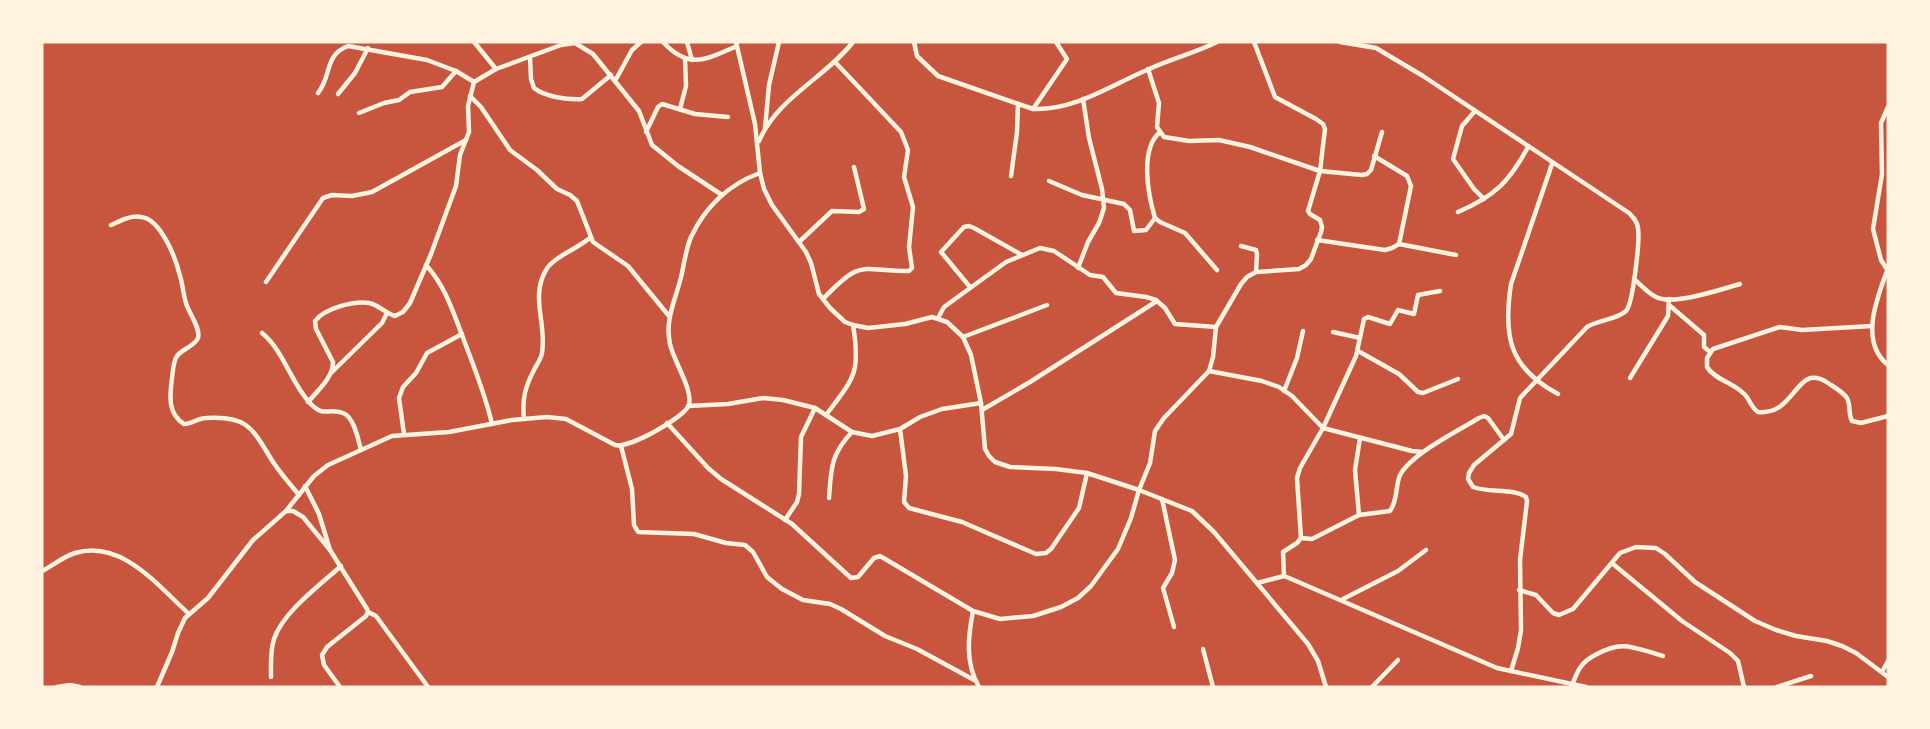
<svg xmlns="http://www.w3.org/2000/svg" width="1930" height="729" font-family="'Source Sans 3',sans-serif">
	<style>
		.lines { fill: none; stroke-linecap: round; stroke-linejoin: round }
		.minor { stroke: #fff3e0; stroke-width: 4.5 }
	</style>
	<rect width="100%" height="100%" fill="#c8553d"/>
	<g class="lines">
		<!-- minor -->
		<g class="minor">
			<polyline points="474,42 496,69"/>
			<path d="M663,42C689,70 705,60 737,46"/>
			<polyline points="687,42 692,60"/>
			<polyline points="736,42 755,124 760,173 764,189 772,205 806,252 811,263 819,294 830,308 845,322 853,325 868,328 905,324 932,317 947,322 963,337 971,355 981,403 985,449 989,456 995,462 1010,467 1056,469 1087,473 1139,490 1192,511 1214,532 1308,644 1318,661 1326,687"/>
			<path d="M914,42L917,56L938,76L1033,109C1074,111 1111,85 1147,70C1170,59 1195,53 1217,42"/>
			<path d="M1340,42L1376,48L1423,76L1629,213C1633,217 1637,221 1638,228C1640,240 1633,304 1626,311C1616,320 1598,320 1587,327L1520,398L1511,434L1474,465L1469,473L1468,479L1473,487C1489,493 1514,488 1526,497L1527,501L1520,560L1521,630L1518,648L1511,671"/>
			<path d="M530,57L531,79L534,88C545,97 568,100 582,99L611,75"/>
			<polyline points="1148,69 1159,103 1157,127 1164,137 1189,141 1219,140 1250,147 1320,171 1362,175 1367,174 1371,170 1382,132"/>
			<polyline points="615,81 632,50 641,42"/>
			<path d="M318,93C332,76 324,55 348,46L427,60L456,71L474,82"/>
			<polyline points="338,94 355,73 368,48"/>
			<polyline points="470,96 481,107 510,150 537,170 557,189 570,195 577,201 593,242 628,266 669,316"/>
			<polyline points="1888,107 1881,123 1882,174 1873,229 1881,260 1888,271"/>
			<polyline points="680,109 686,86 685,59"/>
			<polyline points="1033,109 1067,59 1056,42"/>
			<polyline points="1475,111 1462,126 1453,159 1474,189 1484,199"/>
			<polyline points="359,113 384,103 399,100 410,92 442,87 456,71"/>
			<polyline points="765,128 769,85 779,42"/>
			<polyline points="646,132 658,107 662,104 695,114 728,117"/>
			<path d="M1159,133C1140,150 1148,195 1155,218L1160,222L1185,233L1217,270"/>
			<path d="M759,141C778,97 825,78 853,42"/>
			<path d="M1552,164L1511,284C1503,336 1509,368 1558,394"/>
			<polyline points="1011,176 1017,132 1018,104"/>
			<polyline points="1049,181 1082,195 1124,204 1130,210 1134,231 1146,230 1155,218"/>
			<path d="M1458,212C1495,196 1509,182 1528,147"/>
			<path d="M111,225C120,221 131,215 141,217C161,219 176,259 180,276C183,285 183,294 186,303C188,312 201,328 198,338C195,346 182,349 177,356C173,362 173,371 172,378C170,395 167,413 184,424C192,424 198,418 206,418C249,415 253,430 273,462C281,474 290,484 299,495"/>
			<polyline points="1317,240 1385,250 1392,248 1399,244 1411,186 1407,176 1374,156"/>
			<polyline points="799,242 832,211 859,212 864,209 854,167"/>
			<polyline points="1399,244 1456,255"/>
			<polyline points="1241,246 1256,250 1257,254 1256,272"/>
			<path d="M426,265C445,286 452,309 462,335C473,365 485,393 492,424"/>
			<polyline points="1078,268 1088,242 1099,223 1104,208 1102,189 1089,138 1083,99"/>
			<path d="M1887,271C1877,298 1859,342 1888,365"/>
			<path d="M1634,279C1641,285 1648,293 1656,297C1673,306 1722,289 1740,284"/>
			<polyline points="266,282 323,198 332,195 352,196 372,192 466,140"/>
			<polyline points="970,287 941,252 964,227 969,226 974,228 1022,255"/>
			<path d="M823,299C862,258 859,271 909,271L912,268L909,247L913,207L904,177L908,150L901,132L836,63"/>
			<polyline points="1669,305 1704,335 1704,347 1710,352"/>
			<polyline points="938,318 944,307 1006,262 1040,248 1054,251 1090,275 1103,277 1116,293 1146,297 1156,300"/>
			<path d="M1872,326L1802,330L1780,327L1713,349L1707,358V367C1714,379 1733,383 1743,393C1750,398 1750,407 1758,412C1797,416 1795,361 1828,383C1834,387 1843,392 1847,398C1851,405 1848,414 1852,421L1861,423L1888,416"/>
			<polyline points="1333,332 1360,338"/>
			<path d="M262,333C284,351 290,381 309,402C324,419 328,407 343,413C354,417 358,439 361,450"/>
			<polyline points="963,337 1047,305"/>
			<polyline points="1358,351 1399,374 1418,392 1423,393 1458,379"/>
			<polyline points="1209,371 1262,381 1279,387 1292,396 1323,428 1412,451 1423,452"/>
			<polyline points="332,372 382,323 387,313"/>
			<polyline points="1630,378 1668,316 1669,299"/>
			<polyline points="1284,391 1297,358 1303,331"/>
			<path d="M308,402C318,390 333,378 333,362L316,329L315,321C325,308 353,301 369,303C379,305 385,313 395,316L403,312L410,303L431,254L456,186L460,155L469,132L468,106L474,82L496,69L561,45L575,43L593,54L639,111L652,145L678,166L722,195"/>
			<polyline points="688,406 728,404 763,398 783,400 815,408 852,432 872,436 900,429 920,417 942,409 981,403"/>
			<polyline points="982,410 1030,382 1157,301 1165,308 1175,324 1216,327"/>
			<path d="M826,415C854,378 861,373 853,325"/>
			<path d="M524,419C522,399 525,387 534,370C537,364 541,359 542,353C547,324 530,297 546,270C553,257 579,248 591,237"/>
			<polyline points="667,423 708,468 721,479 792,524 851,578 858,577 874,558 880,556 973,611 1000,619 1033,616 1061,607 1078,598 1091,586 1118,549 1131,518 1139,490 1150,463 1155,431 1164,418 1209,371 1213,357 1216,327 1241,284 1247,277 1256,272 1299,269 1306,265 1311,259 1321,232 1322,227 1320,220 1310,214 1308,211 1320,171 1325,129 1323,124 1316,119 1275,97 1254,42"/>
			<polyline points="900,429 906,476 904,502 909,508 962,522 1036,554 1046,553 1051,549 1079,508 1087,473"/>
			<polyline points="404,434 399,398 403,387 416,373 427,353 462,334"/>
			<polyline points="621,446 632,489 634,525 638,532 694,534 726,543 745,545 753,552 767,577 782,589 803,600 830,604 841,609 885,636 917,649 976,681"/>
			<polyline points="305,486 319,514 330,550"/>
			<path d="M829,498C831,468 831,454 852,432"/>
			<polyline points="1162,499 1175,560 1172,573 1163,588 1174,627"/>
			<polyline points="286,511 293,511 303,517 330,550 367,609 368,612 366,616 327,647 322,655 324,665 340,687"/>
			<polyline points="1359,515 1355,470 1360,438"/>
			<polyline points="785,520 797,502 799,494 801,437 815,408"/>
			<path d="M1301,538L1312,539L1359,515L1390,511C1398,500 1395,487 1400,475C1411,454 1458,431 1479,418L1484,416L1488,418L1504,440"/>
			<polyline points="1613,564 1682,621 1730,653 1738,661 1744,687"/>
			<path d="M42,571C53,566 62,557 75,553C122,539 158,586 189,614"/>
			<polyline points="1284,576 1283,552 1297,543 1301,538 1297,478 1300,468 1323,428 1356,356 1364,319 1368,317 1390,324 1398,310 1414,314 1418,295 1440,291"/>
			<polyline points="1257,583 1284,576 1289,578 1497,668 1586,687"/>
			<polyline points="1519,590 1536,595 1553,613 1559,615 1573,609 1620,553 1636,547 1656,548 1665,554 1695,582 1755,621 1776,630 1796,636 1827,641 1842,646 1856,653 1888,677"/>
			<polyline points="1343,599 1398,571 1426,550"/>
			<path d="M973,611C968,637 965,663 979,687"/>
			<polyline points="368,612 376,616 428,687"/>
			<polyline points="1203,649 1213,687"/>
			<polyline points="1882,672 1888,661"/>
			<path d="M271,677C271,664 270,651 274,639C283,612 320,585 341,566"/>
			<path d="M1573,683C1578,669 1582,662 1595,655C1623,639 1634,648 1663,656"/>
			<polyline points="57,687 70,685 80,687"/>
			<path d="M157,687L172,652L178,633L185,618L208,598L253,540L286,511L314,476L328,465L392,436L449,432L512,420L547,417L566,419L615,445C629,449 685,417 689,405C693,389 673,360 670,344C665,321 674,303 680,281C684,267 685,251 691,237C705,207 729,184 760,173"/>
			<polyline points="1372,687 1398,660"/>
			<polyline points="1777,687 1811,676"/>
		</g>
	</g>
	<!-- border -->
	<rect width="1930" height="729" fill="none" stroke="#fff3e0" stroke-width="87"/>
</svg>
